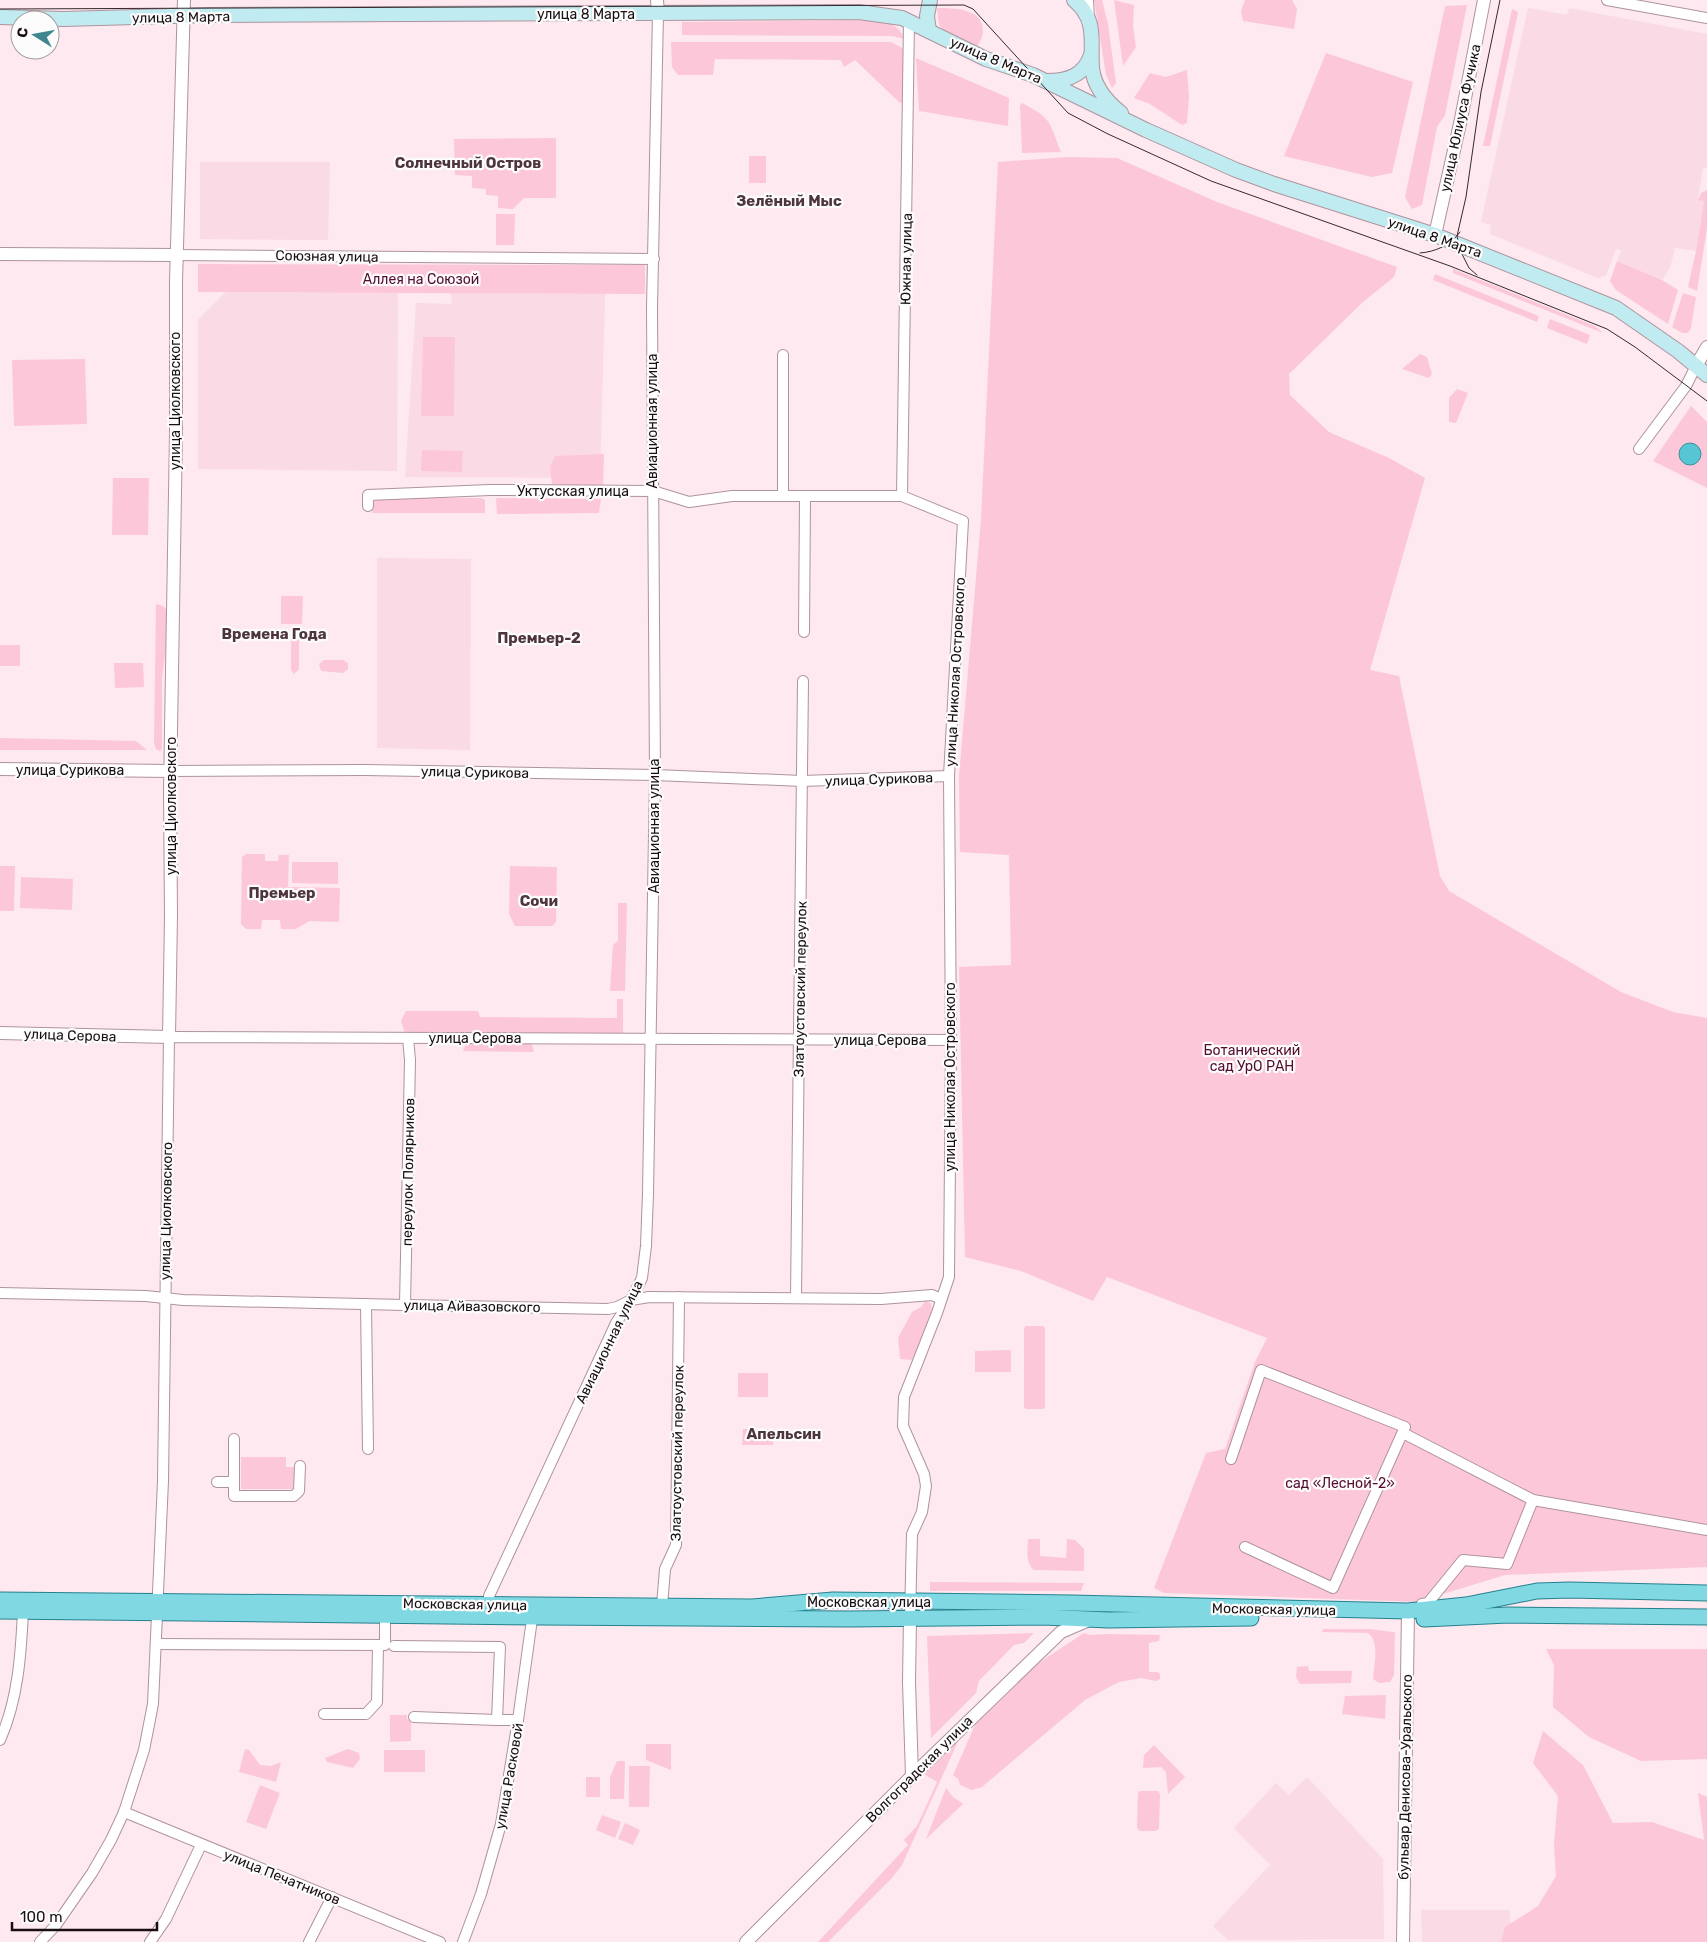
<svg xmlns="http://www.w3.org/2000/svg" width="1707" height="1942" font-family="Rubik,sans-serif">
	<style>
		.built { fill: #fadae4 }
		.green { fill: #fcc8d9 }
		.water { fill: #56c6d5; stroke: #448f9a }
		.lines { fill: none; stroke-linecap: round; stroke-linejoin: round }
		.minor-casing { stroke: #af939c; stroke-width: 12 }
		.tertiary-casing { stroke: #af939c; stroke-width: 14 }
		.secondary-casing { stroke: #af939c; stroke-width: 16 }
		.primary-casing { stroke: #25818e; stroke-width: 17 }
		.minor { stroke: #fff; stroke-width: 10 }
		.tertiary { stroke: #fff; stroke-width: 12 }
		.secondary { stroke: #c0ecf1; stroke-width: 14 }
		.primary { stroke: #80d8e3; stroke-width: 15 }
		.tram { stroke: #352a2d; stroke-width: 1 }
		.labels { text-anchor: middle; stroke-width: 4.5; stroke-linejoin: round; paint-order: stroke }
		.street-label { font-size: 14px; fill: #190f12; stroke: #fcfcfc }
		.park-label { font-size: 14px; fill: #540d2f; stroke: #fcfcfc }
		.neighbourhood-label { font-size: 15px; font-weight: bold; fill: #4d343d; stroke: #fcfcfc }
	</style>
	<rect width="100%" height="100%" fill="#fde9ef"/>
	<!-- built -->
	<g class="built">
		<polygon points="1528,8 1567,15 1569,8 1707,34 1707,168 1703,167 1698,199 1704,201 1696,251 1675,248 1670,268 1662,280 1617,261 1621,251 1616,249 1606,275 1598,278 1490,234 1491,225 1481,222"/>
		<polygon points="200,162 330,162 328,240 200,239"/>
		<polygon points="226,292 398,293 397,471 198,469 198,320"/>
		<polygon points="451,293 605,294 600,478 405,477 416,303 452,304"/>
		<polygon points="377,558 471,559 470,750 377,748"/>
		<polygon points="1307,1777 1383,1859 1384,1939 1228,1940 1213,1926 1270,1865 1234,1828 1276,1783 1289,1795"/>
		<polygon points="1421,1910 1509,1910 1513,1942 1422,1942"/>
	</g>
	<!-- green -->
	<g class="green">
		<polygon points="1094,0 1102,0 1108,24 1116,83 1112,88 1106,75"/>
		<polygon points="1114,0 1134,5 1133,27 1136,47 1123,66"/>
		<polygon points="1245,0 1292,0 1297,9 1294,29 1243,21 1241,11"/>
		<polygon points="1467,5 1445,115 1437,127 1422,205 1412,209 1405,197 1445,6"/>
		<path d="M937,8C954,8 985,8 983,33C982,38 979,43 977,48L946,33L939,25Z"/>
		<polygon points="1512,9 1518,12 1490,146 1483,146"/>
		<path d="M878,20C891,22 899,27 905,39L892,36L682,35V22Z"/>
		<polygon points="671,42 891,42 906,50 904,101 900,103 855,60 844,67 841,60 715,59 713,75 678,75 672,67"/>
		<polygon points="1326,53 1413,82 1392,173 1372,177 1284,156"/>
		<polygon points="916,58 1009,98 1008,126 919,111"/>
		<polygon points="1187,70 1189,96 1187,123 1182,125 1150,104 1134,98 1150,73 1166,77"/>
		<path d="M1022,103C1053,119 1049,122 1061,152L1022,153L1020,106Z"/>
		<polygon points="556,138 556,198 524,198 513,209 498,208 498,196 486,195 486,189 472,188 472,176 455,175 454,139"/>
		<rect x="749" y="156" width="17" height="27"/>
		<polygon points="1067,157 1117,158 1217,202 1397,267 1394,277 1363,302 1289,374 1290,395 1329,432 1389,458 1425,478 1370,670 1399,676 1440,876 1449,891 1621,992 1673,1012 1707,1018 1707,1567 1505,1575 1417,1602 1164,1593 1154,1588 1206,1453 1225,1449 1255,1362 1267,1338 1107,1277 1093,1301 1021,1271 965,1257 959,967 1011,965 1009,855 960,852 959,776 981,519 998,162"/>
		<polygon points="1707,190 1707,228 1697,291 1688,287 1696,251 1704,201 1698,200 1701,193"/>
		<polygon points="496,214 515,214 514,245 496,245"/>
		<polygon points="1617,261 1662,280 1678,290 1668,324 1616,290 1610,281"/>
		<polygon points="198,264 645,265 645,294 198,292"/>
		<polygon points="1453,269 1595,326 1603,333 1453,273"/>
		<polygon points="1435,274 1539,316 1537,322 1433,280"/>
		<polygon points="1683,293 1696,297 1691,328 1688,333 1682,333 1672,327"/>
		<polygon points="1550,319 1590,335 1587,344 1547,328"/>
		<polygon points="423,337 455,337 454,416 421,416"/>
		<polygon points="1420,354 1427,357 1432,374 1429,378 1402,369"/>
		<polygon points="85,359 87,424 14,426 12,360"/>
		<polygon points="1457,389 1468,393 1456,423 1449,422 1449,398"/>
		<polygon points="1691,406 1707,422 1707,488 1653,461"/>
		<polygon points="422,450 463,451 462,472 421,471"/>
		<polygon points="604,454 603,487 552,484 550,467 555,456"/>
		<polygon points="113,478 149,478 148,535 112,535"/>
		<polygon points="380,498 481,498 485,500 485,513 372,513 373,501"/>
		<polygon points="496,498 601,499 599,513 497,514"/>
		<polygon points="281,596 303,596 302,624 281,624"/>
		<polygon points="156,604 163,606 166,609 167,639 162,679 162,749 160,751 156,749 154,743"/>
		<polygon points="291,633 299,634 299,669 294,674 291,670"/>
		<rect x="0" y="645" width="20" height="21"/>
		<polygon points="324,660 343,660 348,663 348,669 343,673 321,671 319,664"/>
		<polygon points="114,663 143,663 144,687 115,688"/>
		<polygon points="0,738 136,741 147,750 0,750"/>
		<polygon points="265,854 265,861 278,861 279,855 289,855 288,887 340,888 339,922 309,921 296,929 281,929 280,920 262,920 261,929 246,929 241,924 242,857 246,854"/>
		<polygon points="292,862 338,862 338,884 292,883"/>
		<polygon points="0,866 15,866 14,911 0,911"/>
		<polygon points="510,866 557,867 556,922 552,926 515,926 509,914"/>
		<polygon points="21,877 73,879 72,910 20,908"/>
		<polygon points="618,903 627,903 625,991 610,991 613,945 618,941"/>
		<polygon points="617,999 623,999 623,1033 405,1033 401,1021 406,1011 478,1011 480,1017 617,1018"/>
		<polygon points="531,1042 534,1052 463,1051 466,1043"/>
		<polygon points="925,1301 931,1303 932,1314 912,1360 900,1359 898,1338 912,1312 921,1307"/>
		<polygon points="1026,1326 1043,1326 1045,1328 1045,1407 1043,1409 1026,1409 1024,1407 1024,1328"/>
		<polygon points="1011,1350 1011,1372 975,1372 975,1351"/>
		<rect x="738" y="1373" width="30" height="24"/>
		<polygon points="743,1429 773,1429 773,1445 742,1445"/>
		<polygon points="241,1457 286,1457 286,1467 297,1467 296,1489 241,1489"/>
		<path d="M1028,1539H1040V1556L1066,1558L1067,1539L1075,1540L1084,1549V1571L1034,1570C1025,1562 1028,1550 1028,1539Z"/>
		<polygon points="930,1582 1084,1583 1081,1591 930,1591"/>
		<path d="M1323,1629H1370L1393,1632L1395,1633L1394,1675L1390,1682L1379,1683L1373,1679C1374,1666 1380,1641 1368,1633L1322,1632Z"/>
		<polygon points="1034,1633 1024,1643 1014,1645 979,1681 976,1693 931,1738 927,1636"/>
		<polygon points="1084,1633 1090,1635 1109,1634 1160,1635 1159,1641 1149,1643 1149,1672 1157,1672 1160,1674 1160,1679 1156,1681 1141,1678 1119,1682 1085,1700 982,1787 972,1790 960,1785 958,1779 953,1775 975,1725 999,1697 1025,1672"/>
		<polygon points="1546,1649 1707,1649 1707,1759 1641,1761 1589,1737 1553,1707 1554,1665"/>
		<polygon points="1308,1666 1309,1671 1352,1671 1351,1683 1300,1684 1296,1677 1297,1667"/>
		<polygon points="1386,1695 1385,1719 1342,1714 1345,1696"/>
		<polygon points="390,1715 407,1715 407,1719 411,1721 411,1741 390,1742"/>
		<polygon points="1543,1731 1583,1765 1613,1823 1652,1822 1704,1840 1698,1793 1707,1797 1707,1942 1501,1942 1505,1927 1538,1906 1556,1876 1554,1845 1558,1796 1533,1763"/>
		<polygon points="960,1737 902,1865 892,1878 828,1942 818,1942 908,1845 904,1840 917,1826 937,1782 924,1774"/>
		<polygon points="646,1744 671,1744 671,1770 646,1760"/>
		<polygon points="1154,1745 1185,1777 1168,1794 1166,1772 1161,1767 1143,1768 1144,1755"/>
		<polygon points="245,1749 249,1750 260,1765 271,1766 281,1762 276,1782 239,1772"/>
		<polygon points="348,1749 359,1753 360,1759 353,1768 327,1762 325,1758"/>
		<rect x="384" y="1750" width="41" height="22"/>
		<polygon points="617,1761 625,1761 624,1799 610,1799 610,1777"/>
		<polygon points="629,1766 650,1766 649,1807 629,1807"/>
		<rect x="586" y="1777" width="14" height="20"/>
		<polygon points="260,1785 280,1793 266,1829 246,1822"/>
		<polygon points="946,1788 953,1797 963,1804 926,1839"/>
		<polygon points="1140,1791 1158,1791 1160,1794 1159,1829 1156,1831 1140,1831 1137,1828 1138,1793"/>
		<polygon points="602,1815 621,1822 615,1838 596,1830"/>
		<polygon points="625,1823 640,1830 633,1845 618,1839"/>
	</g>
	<!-- water -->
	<circle class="water" cx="1690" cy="454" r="11"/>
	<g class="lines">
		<!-- minor casing -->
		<g class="minor-casing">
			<g id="minor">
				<polyline points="1088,0 1089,18"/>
				<polyline points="1607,0 1707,18"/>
				<polyline points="177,255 654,259"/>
				<polyline points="1639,449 1686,386 1696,366"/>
				<polyline points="783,496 783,355"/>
				<polyline points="902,496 909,21"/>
				<polyline points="368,506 368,495 490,490 653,491 689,502 732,496 902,496 963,521 949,776 951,1040 949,1277 937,1313 904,1397 903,1426 924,1474 926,1486 922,1512 912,1534 910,1618"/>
				<polyline points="804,632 805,497"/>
				<polyline points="170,771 364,770 485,772 655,775 802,781 949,776"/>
				<polyline points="0,1293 146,1296 183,1300 405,1305 608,1309 617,1307 631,1300 649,1297 881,1299 932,1295 941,1299"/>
				<polyline points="796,1298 803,681"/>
				<polyline points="366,1304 368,1449"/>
				<polyline points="405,1305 410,1060 408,1038"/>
				<polyline points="1403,1433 1533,1500 1707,1530"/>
				<polyline points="234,1439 234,1496 294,1496 299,1491 300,1466"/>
				<polyline points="1231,1459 1261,1370 1405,1427 1333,1588 1245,1547"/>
				<polyline points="217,1482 234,1482"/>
				<polyline points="662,1606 665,1569 676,1545 679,1297"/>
				<polyline points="1422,1608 1422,1604 1428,1603 1463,1560 1507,1564 1533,1500"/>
				<polyline points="492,1609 489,1596 616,1323 631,1300 642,1278 646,1246 648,1194 655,775 652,308 658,13"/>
				<polyline points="156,1644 385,1645 385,1614"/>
				<polyline points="394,1646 500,1647 497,1720 518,1720"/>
				<polyline points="324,1714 366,1714 377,1702 378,1645"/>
				<polyline points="414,1717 497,1720"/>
				<path d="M0,1740C18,1700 21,1654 23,1611"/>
				<polyline points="124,1812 440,1942"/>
				<polyline points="40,1942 56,1925 92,1873 111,1840 124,1812 144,1750 153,1704 163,1481 169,1037 951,1040"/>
				<polyline points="150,1942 166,1919 201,1845"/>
				<polyline points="309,1942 332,1897"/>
				<polyline points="463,1942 481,1894 501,1824 518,1720 533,1612"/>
			</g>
		</g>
		<!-- tertiary casing -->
		<g class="tertiary-casing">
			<g id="tertiary">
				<polyline points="657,0 658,13"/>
				<polyline points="1435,235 1461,119 1484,0"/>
				<polyline points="0,254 177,255"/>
				<polyline points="1696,366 1707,347"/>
				<polyline points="0,769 170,771"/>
				<polyline points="0,1033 169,1037 171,916 170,791 176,433 176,282 184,0"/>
				<polyline points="910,1618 909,1682 912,1776"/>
				<polyline points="746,1942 912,1776 1061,1632 1089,1620"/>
				<polyline points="1403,1942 1408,1611"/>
			</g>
		</g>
		<!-- secondary casing -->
		<g class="secondary-casing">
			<g id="secondary">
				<path d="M1074,0C1098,20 1090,42 1092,68C1094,86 1107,102 1121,113"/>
				<polyline points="0,17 63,19 209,15 859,12 902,18 986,59 1033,75 1146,130 1236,170 1274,184 1435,235 1616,308 1678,351 1707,375"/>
				<polyline points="929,31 927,16 930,0"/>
				<path d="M1047,81C1067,81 1084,76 1091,55"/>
			</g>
		</g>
		<!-- primary casing -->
		<g class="primary-casing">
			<g id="primary">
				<polyline points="0,1600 752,1607 833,1600 1072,1603 1408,1611 1466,1605 1537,1591 1570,1590 1707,1593"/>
				<polyline points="0,1611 540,1617 850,1619 1044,1617 1108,1620 1251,1618"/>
				<polyline points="1424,1619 1508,1615 1707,1617"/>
			</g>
		</g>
		<!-- minor -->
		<use href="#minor" class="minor"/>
		<!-- tertiary -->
		<use href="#tertiary" class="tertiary"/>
		<!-- secondary -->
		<use href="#secondary" class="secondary"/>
		<!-- primary -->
		<use href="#primary" class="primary"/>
		<!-- tram -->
		<g class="tram">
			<polyline points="0,9 964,5 973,9 1068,113 1108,134 1211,181 1450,266 1607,329 1635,347 1707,401"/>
			<path d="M1420,253C1435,252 1451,245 1460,232"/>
			<polyline points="1477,275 1469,268 1460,250 1457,236 1466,197 1481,92 1500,0"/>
		</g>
	</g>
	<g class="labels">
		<!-- street labels -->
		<g class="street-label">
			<text x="586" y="19">улица 8 Марта</text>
			<text transform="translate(181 17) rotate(-1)" y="5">улица 8 Марта</text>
			<text transform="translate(996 60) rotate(23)" y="5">улица 8 Марта</text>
			<text transform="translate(1460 118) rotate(-78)" y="5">улица Юлиуса Фучика</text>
			<text transform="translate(1435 237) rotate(19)" y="5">улица 8 Марта</text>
			<text transform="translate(327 256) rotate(1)" y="5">Союзная улица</text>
			<text transform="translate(906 259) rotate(-89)" y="5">Южная улица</text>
			<text transform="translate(175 401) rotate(-90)" y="5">улица Циолковского</text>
			<text transform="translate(652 421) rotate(-90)" y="5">Авиационная улица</text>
			<text x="573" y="496">Уктусская улица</text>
			<text transform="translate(955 672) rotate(-87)" y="5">улица Николая Островского</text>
			<text x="70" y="775">улица Сурикова</text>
			<text transform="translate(475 772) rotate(1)" y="5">улица Сурикова</text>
			<text transform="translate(879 779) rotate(-2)" y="5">улица Сурикова</text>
			<text transform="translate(171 806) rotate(-90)" y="5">улица Циолковского</text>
			<text transform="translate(654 826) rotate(-90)" y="5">Авиационная улица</text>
			<text transform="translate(800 989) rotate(-89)" y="5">Златоустовский переулок</text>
			<text transform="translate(70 1035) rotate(2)" y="5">улица Серова</text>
			<text x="475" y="1043">улица Серова</text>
			<text x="880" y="1045">улица Серова</text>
			<text transform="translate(950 1077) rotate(-90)" y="5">улица Николая Островского</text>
			<text transform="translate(408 1172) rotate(-89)" y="5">переулок Полярников</text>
			<text transform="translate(166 1211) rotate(-89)" y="5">улица Циолковского</text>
			<text transform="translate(472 1306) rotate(1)" y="5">улица Айвазовского</text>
			<text transform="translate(609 1342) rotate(-64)" y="5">Авиационная улица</text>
			<text transform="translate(677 1453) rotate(-89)" y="5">Златоустовский переулок</text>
			<text x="869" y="1607">Московская улица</text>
			<text transform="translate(465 1604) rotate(1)" y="5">Московская улица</text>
			<text transform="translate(1274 1609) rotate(1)" y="5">Московская улица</text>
			<text transform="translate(919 1769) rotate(-45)" y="5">Волгоградская улица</text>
			<text transform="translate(509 1776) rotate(-80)" y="5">улица Расковой</text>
			<text transform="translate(1405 1777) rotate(-89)" y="5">бульвар Денисова-Уральского</text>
			<text transform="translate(282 1877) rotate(22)" y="5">улица Печатников</text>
		</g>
		<!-- park labels -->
		<g class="park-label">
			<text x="421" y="284">Аллея на Союзой</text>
			<text x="1252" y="1055">Ботанический<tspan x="1252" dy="16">сад УрО РАН</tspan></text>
			<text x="1340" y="1488">сад «Лесной-2»</text>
		</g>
		<!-- neighbourhood labels -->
		<g class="neighbourhood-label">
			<text x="468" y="168">Солнечный Остров</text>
			<text x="789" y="206">Зелёный Мыс</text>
			<text x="274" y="639">Времена Года</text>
			<text x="539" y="643">Премьер-2</text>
			<text x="282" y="898">Премьер</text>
			<text x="539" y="906">Сочи</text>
			<text x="784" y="1439">Апельсин</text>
		</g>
	</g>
	<!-- north arrow -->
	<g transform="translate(35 35) rotate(281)"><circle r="24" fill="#fcfcfc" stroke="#a19d9e"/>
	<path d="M0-4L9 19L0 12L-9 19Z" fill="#3f8690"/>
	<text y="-8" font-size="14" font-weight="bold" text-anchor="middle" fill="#190f12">С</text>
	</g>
	<!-- scale -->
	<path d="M12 1922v8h145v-8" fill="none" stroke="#190f12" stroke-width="2.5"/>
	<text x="20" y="1922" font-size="15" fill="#190f12" stroke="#fcfcfc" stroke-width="4" paint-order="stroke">100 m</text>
</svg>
